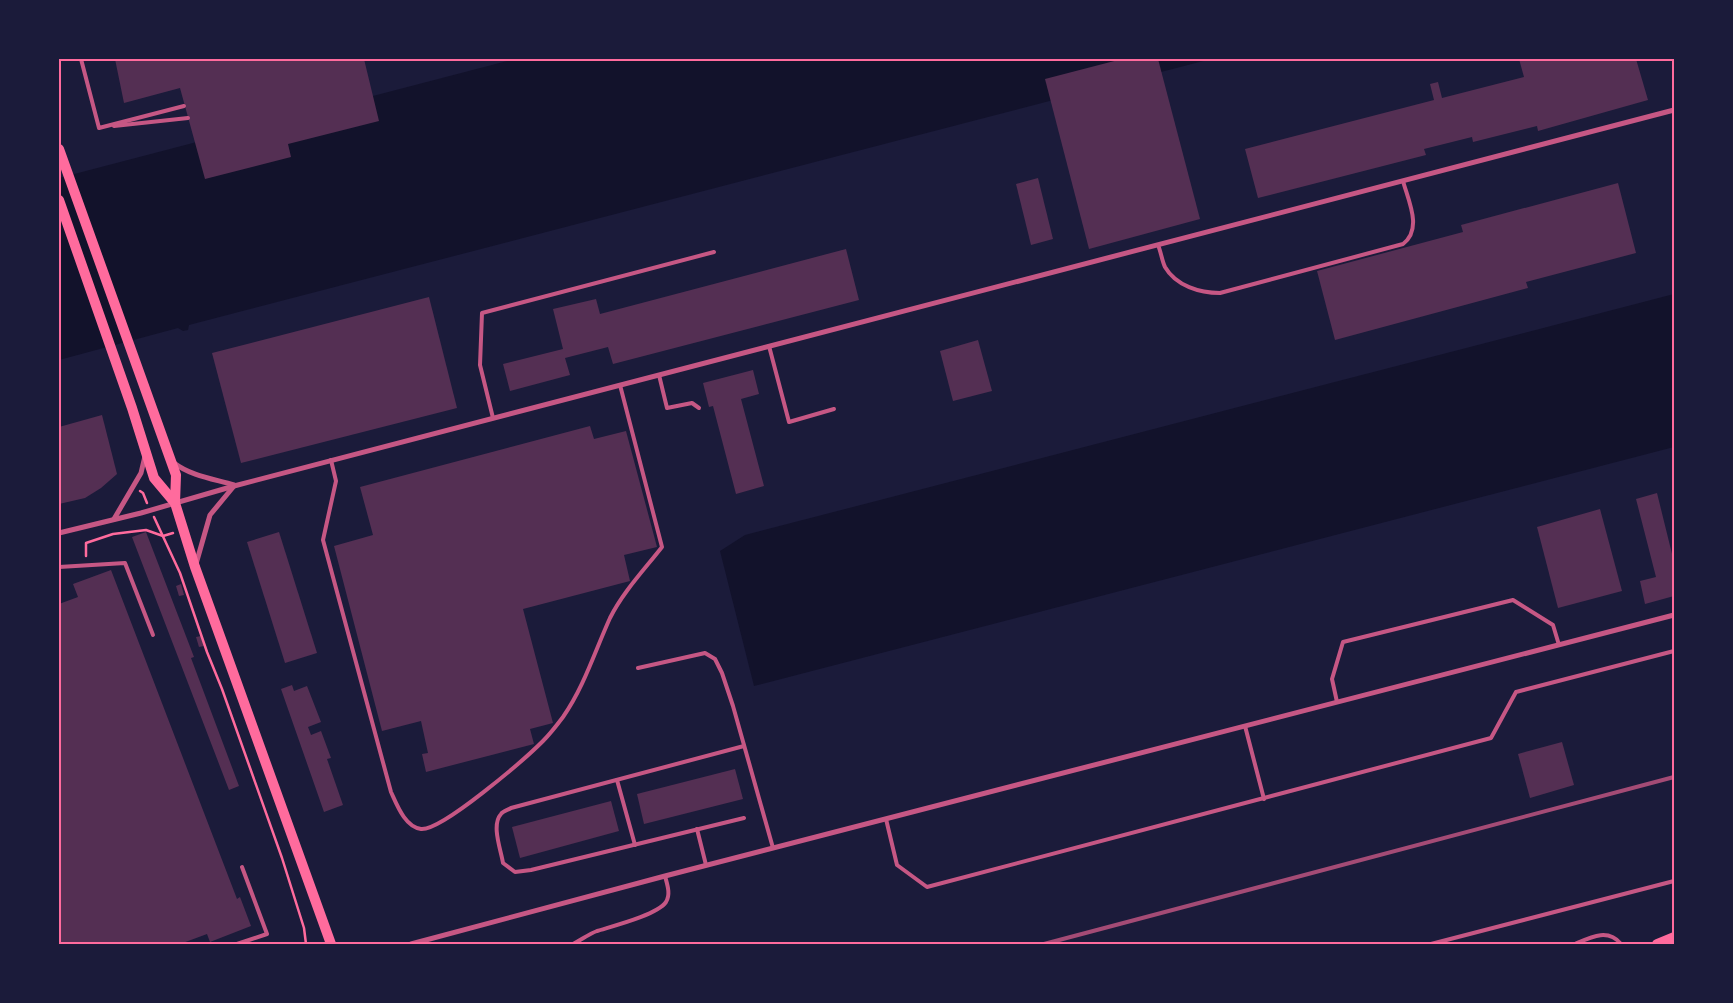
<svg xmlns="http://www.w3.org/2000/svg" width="1733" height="1003" font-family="'Nunito Sans',sans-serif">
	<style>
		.water { fill: #12122b }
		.building { fill: #542f53 }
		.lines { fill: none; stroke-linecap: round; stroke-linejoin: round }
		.path { stroke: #ff6b9d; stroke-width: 2.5 }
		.service { stroke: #c65784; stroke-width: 4 }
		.minor { stroke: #c65784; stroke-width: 5 }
		.secondary { stroke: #ff6b9d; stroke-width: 10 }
		.rail { stroke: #a44b75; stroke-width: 4 }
		.neatline { fill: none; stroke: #ff6b9d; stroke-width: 2 }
	</style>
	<rect width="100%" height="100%" fill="#1b1b3a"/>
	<!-- water -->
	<g class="water">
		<polygon points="515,59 1211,59 189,325 188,330 183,331 178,328 59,360 59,178"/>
		<polygon points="1674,294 1674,447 754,686 720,551 745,535"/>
	</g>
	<!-- building -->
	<g class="building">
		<polygon points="115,59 364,59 379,121 288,144 291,157 205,179 180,88 124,103"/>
		<polygon points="1122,59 1158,59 1200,219 1089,249 1045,79"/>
		<polygon points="1519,59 1636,59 1648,100 1538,131 1537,126 1473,142 1472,137 1424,149 1426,155 1258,198 1245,149 1434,100 1430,84 1438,82 1442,98 1524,77"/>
		<polygon points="1038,178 1053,239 1031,245 1016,184"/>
		<polygon points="1618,183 1636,253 1526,282 1528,288 1335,340 1317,271 1463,232 1461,225"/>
		<polygon points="846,249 859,300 613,364 608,347 565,358 570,375 510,391 503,364 563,349 553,309 596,299 600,314"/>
		<polygon points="429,297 457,408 241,463 212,353"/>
		<polygon points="978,340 992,391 953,401 940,351"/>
		<polygon points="753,370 759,394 741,399 764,486 736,494 713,406 709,407 703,383"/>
		<polygon points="102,415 117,474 101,488 85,498 59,504 59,427"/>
		<polygon points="590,426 594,439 626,431 657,547 624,555 630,581 523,609 553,723 530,729 534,744 426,772 422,754 428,753 421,721 382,731 334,546 373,535 360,487"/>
		<polygon points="1657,493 1674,562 1674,596 1645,604 1640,581 1656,577 1636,499"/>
		<polygon points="1600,509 1622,591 1558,608 1537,527"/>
		<polygon points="146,532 194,657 191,658 239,786 229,790 132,537"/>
		<polygon points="279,532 317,653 285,663 247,542"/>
		<polygon points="111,570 237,899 240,897 251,926 210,942 207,934 180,944 59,944 59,604 78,597 73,584"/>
		<polygon points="181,584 184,595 179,596 176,586"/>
		<polygon points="201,636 204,646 199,647 196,637"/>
		<polygon points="292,685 294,691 307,686 321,722 308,727 311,735 321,731 331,758 327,759 343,805 324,812 281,689"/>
		<polygon points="1562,742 1574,785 1530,798 1518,754"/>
		<polygon points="735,769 743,799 644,824 637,794"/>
		<polygon points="611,801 619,831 520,858 512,827"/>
	</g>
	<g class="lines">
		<!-- path -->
		<g class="path">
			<polyline points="140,491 143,493 147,503"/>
			<polyline points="154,517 180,573 207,652 222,689 282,858 304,928 306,944"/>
			<polyline points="86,556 86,543 113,534 146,530 163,536 173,533"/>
		</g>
		<!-- service -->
		<g class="service">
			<polyline points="81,59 99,128 184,106"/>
			<polyline points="114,126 188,118"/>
			<path d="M1158,245C1161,252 1162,261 1165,267C1176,286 1200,293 1220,293L1403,244C1423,229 1408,200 1403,181"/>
			<polyline points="769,346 789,422 834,409"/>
			<polyline points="659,375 667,408 692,403 699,408"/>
			<polyline points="493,418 480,365 482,313 714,252"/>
			<path d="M331,460L336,481L323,540L391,792C397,805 405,827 421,829C442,831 526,758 543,741C550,734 557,725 563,717C584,687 595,651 610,618C623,592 644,570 662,547L620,385"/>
			<polyline points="59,567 125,563 153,635"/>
			<polyline points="638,668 705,653 715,659 722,673 733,706 773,848"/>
			<polyline points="1337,702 1332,679 1343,642 1513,600 1553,625 1559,645"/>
			<polyline points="1245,726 1264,799"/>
			<polyline points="617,780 635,845"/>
			<path d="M744,818L531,870L515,872L503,863C501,850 491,825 501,814C503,811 508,810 511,808L744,746"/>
			<polyline points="886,819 897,865 927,887 1491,738 1516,692 1674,651"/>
			<polyline points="697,829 706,865"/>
			<polyline points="237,944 267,934 242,867"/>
			<path d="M573,944C581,940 589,934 597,931C613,926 657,915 666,902C671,894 667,884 665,876"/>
			<polyline points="1431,944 1674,881"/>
			<path d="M1575,944C1591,937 1608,928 1621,944"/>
		</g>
		<!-- minor -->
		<g class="minor">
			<path d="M174,463C191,476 214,479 234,485"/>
			<polyline points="114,519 141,473 145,456"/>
			<polyline points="59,533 141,513 234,486 1674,110"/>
			<polyline points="196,564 210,515 234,486"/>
			<polyline points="411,944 665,876 1674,615"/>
		</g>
		<!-- secondary -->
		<g class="secondary">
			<polyline points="59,149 176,475 175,503 195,567 331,944"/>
			<polyline points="59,200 132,408 154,478 175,503"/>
			<polyline points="1657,944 1674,937"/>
		</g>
		<!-- rail -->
		<polyline class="rail" points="1044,944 1674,777"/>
	</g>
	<!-- border -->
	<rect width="1733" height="1003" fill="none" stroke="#1b1b3a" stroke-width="120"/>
	<rect x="60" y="60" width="1613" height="883" class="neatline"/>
</svg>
